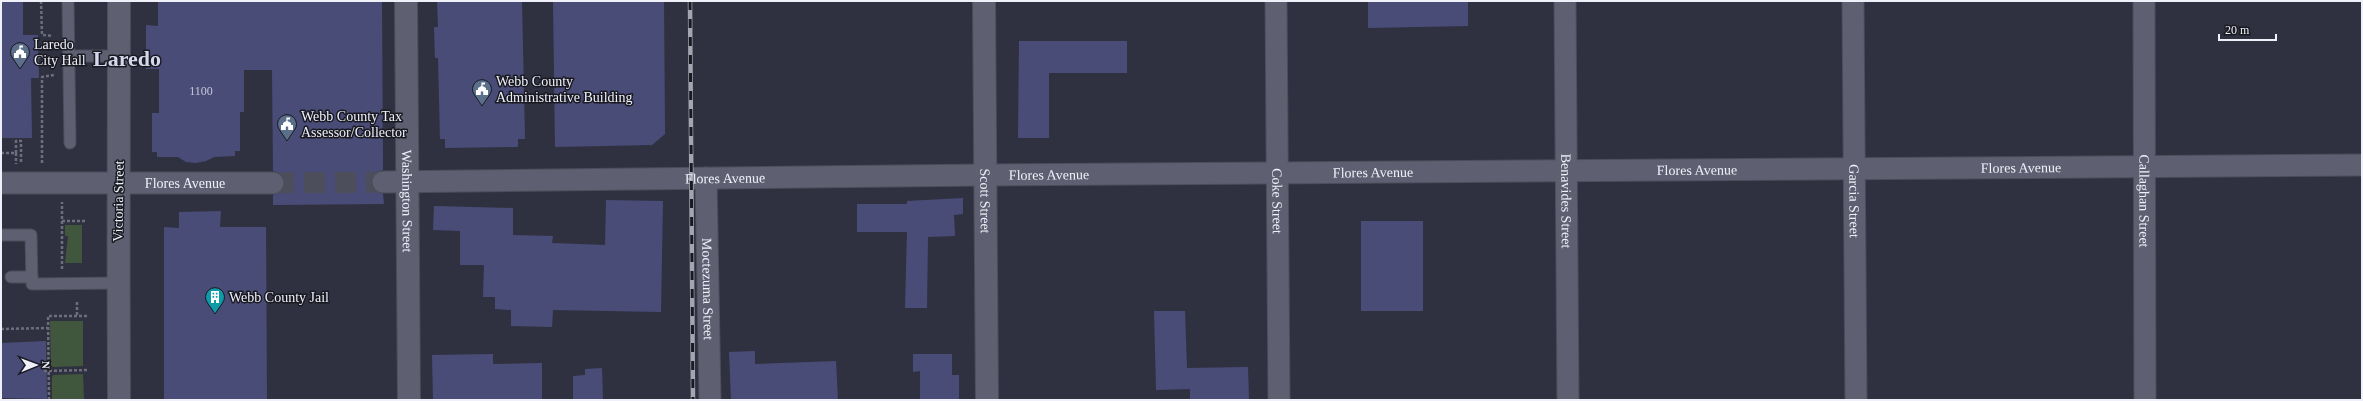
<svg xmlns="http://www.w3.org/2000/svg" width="2363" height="401" font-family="Georgia,serif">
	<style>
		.green { fill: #41573d }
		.building { fill: #4a4c78 }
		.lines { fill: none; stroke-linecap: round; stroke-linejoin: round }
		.minor-tunnel { stroke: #4d4e5c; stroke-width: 21; stroke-dasharray: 21 10; stroke-linecap: butt }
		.service-casing { stroke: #4c4d5a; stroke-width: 13 }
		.minor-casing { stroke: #4c4d5a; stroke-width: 23 }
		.tertiary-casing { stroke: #4c4d5a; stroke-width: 24 }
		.secondary-casing { stroke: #4c4d5a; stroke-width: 24 }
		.path { stroke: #6d6e7c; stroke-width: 2.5; stroke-dasharray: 3 2; stroke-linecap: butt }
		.service { stroke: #5e6071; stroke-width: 11 }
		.minor { stroke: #5e6071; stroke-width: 21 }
		.tertiary { stroke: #5e6071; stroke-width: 22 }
		.secondary { stroke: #5e6071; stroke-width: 22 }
		.rail-casing { stroke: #a4a5b1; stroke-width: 4.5 }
		.rail { stroke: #191921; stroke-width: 3; stroke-dasharray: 9; stroke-linecap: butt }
		.labels { text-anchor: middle; stroke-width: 3; stroke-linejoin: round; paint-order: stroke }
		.number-label { font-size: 12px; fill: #c6c7da }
		.poi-label { font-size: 14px; fill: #eff0fa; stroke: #191921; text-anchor: start }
		.street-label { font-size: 14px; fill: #eff0fa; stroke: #191921 }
		.town-label { font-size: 22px; font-weight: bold; fill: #d5d8ec; stroke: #191921 }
	</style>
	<rect width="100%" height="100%" fill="#303140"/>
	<!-- green -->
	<g class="green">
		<polygon points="65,225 82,225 82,263 65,263 68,236 65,236"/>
		<polygon points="50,321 83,321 83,366 53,367 51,365"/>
		<polygon points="83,374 84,400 52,400 52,377 53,375"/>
	</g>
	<!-- building -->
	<g class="building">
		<polygon points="1,1 23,1 23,35 38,35 39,78 31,78 32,138 1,138"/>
		<polygon points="158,1 382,1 383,170 377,172 371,182 373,188 383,194 384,204 273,205 273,195 283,189 285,183 279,173 273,171 272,70 244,70 244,112 240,112 240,151 235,151 235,156 214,157 206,161 196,163 186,162 178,157 157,157 157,152 152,152 152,113 159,113 159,69 146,69 146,25 158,26"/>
		<polygon points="437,1 522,1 525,139 518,139 518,147 445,148 445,139 440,139 438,58 435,58 434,27 438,27"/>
		<polygon points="553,1 664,1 665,134 652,145 555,147"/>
		<polygon points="1368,1 1468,1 1468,26 1368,28"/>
		<polygon points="1019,41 1127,41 1127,73 1049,73 1049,138 1018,138"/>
		<polygon points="963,198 963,214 954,215 955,236 928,237 927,308 905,308 907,232 857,232 857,204 907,204 907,201"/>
		<polygon points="606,200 663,201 661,312 553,310 552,327 511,326 511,310 495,309 495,297 483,297 484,265 460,265 460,231 433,230 434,206 513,208 513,235 553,236 552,243 605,245"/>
		<polygon points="221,211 220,227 266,227 267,400 164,400 164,227 179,228 179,212"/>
		<rect x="1361" y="221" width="62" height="90"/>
		<polygon points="1154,311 1185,311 1187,368 1248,367 1249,400 1190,400 1190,389 1156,390"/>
		<polygon points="46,341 47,399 1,398 1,343"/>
		<polygon points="755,351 755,364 836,361 838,400 731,400 729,352"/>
		<polygon points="493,354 493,364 542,363 542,400 433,400 432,355"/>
		<polygon points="913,354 952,354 952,375 959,375 959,400 920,400 920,371 913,372"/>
		<polygon points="602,368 603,400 573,400 573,376 585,375 585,369"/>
	</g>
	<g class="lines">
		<!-- minor-tunnel -->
		<polyline class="minor-tunnel" points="273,183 383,182"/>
		<!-- service casing -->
		<g class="service-casing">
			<g id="service">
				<polyline points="68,1 70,143"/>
				<polyline points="69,56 119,56"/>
				<polyline points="1,235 31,235 32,284 118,283"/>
				<polyline points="11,277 32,277"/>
			</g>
		</g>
		<!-- minor casing -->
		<g class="minor-casing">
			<g id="minor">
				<path id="s1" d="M1276,1L1279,400"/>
				<path id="s2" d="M1565,1L1568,400"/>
				<path id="s3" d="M1853,1L1856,400"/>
				<path id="s4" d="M2144,1L2145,400"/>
				<path id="s5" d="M706,178L710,400"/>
				<path id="s6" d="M383,182L985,175L2362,165"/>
				<path id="s7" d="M1,183H273"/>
			</g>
		</g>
		<!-- tertiary casing -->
		<g class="tertiary-casing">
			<g id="tertiary">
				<path id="s8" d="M984,1L987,400"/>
			</g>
		</g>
		<!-- secondary casing -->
		<g class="secondary-casing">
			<g id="secondary">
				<path d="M119,1C119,134 118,267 119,400"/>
				<path id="s9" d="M406,1L409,400"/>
			</g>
		</g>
		<!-- path -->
		<g class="path">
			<polyline points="41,1 42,35 53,36"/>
			<polyline points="38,57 54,57"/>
			<polyline points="1,153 16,153 16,141 21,141 21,164"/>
			<polyline points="16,153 16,164"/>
			<polyline points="42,163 42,77 54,75"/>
			<polyline points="62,221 87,221"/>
			<polyline points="62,269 62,202"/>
			<polyline points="77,302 77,316"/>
			<polyline points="1,329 48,328"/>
			<polyline points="44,371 88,370"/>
			<polyline points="49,400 48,316 88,316"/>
		</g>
		<!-- service -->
		<use href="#service" class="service"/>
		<!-- minor -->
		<use href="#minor" class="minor"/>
		<!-- tertiary -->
		<use href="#tertiary" class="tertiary"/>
		<!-- secondary -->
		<use href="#secondary" class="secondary"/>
		<!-- rail casing -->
		<g class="rail-casing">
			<polyline id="rail" points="690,1 693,400"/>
		</g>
		<!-- rail -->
		<use href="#rail" class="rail"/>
	</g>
	<!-- icons -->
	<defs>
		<g id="civic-pin" transform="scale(1)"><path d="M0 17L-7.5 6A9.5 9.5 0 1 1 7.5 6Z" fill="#5c6f8a" stroke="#191921"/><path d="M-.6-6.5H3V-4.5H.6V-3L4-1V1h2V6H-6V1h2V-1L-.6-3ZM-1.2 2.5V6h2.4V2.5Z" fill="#fff"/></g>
		<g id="building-pin" transform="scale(1)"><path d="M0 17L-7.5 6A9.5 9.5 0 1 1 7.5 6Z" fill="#0f9aa8" stroke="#191921"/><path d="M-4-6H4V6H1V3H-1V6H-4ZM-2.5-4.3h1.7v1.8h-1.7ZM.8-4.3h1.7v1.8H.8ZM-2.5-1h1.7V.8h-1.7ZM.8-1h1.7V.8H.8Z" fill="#fff"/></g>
	</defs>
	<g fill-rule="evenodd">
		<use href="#civic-pin" x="20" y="52"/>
		<use href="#civic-pin" x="482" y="89"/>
		<use href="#civic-pin" x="287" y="124"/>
		<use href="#building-pin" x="215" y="297"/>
	</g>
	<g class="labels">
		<!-- number labels -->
		<g class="number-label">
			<text x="201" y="95">1100</text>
		</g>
		<!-- poi labels -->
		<g class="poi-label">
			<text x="34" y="49">Laredo<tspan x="34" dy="16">City Hall</tspan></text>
			<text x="496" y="86">Webb County<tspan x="496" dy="16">Administrative Building</tspan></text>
			<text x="301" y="121">Webb County Tax<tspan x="301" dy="16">Assessor/Collector</tspan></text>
			<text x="229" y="302">Webb County Jail</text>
		</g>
		<!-- street labels -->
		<g class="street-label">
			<text dy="5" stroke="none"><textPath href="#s6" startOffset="1638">Flores Avenue</textPath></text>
			<text dy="5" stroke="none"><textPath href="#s6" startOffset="1314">Flores Avenue</textPath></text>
			<text dy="5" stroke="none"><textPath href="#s6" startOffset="990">Flores Avenue</textPath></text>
			<text dy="5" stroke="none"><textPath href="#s6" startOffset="666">Flores Avenue</textPath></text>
			<text dy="5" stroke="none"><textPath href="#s6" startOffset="342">Flores Avenue</textPath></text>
			<text dy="5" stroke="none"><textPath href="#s7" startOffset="184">Flores Avenue</textPath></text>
			<text dy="5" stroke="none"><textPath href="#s9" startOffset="200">Washington Street</textPath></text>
			<text dy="5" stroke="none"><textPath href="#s8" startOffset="200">Scott Street</textPath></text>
			<text dy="5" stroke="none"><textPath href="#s1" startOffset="200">Coke Street</textPath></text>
			<text dy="5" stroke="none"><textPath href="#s2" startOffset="200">Benavides Street</textPath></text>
			<text dy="5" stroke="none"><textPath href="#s4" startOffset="200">Callaghan Street</textPath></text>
			<text transform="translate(118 201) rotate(-89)" y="5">Victoria Street</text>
			<text dy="5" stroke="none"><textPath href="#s3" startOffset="200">Garcia Street</textPath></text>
			<text dy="5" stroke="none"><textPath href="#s5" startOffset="111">Moctezuma Street</textPath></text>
		</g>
		<!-- town labels -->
		<g class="town-label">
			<text x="127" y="66">Laredo</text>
		</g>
	</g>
	<!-- border -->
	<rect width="2363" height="401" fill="none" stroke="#eff0fa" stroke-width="4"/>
	<!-- north arrow -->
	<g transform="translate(36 365) rotate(89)" stroke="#191921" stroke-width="3" paint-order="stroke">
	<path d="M0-3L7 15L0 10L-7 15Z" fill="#eff0fa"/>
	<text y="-6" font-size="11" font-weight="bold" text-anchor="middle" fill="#eff0fa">N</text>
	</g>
	<!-- scale -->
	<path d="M2219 34v6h57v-6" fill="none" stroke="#eff0fa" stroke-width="2"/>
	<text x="2225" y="34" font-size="12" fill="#eff0fa" stroke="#191921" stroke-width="3" paint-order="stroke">20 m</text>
</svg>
